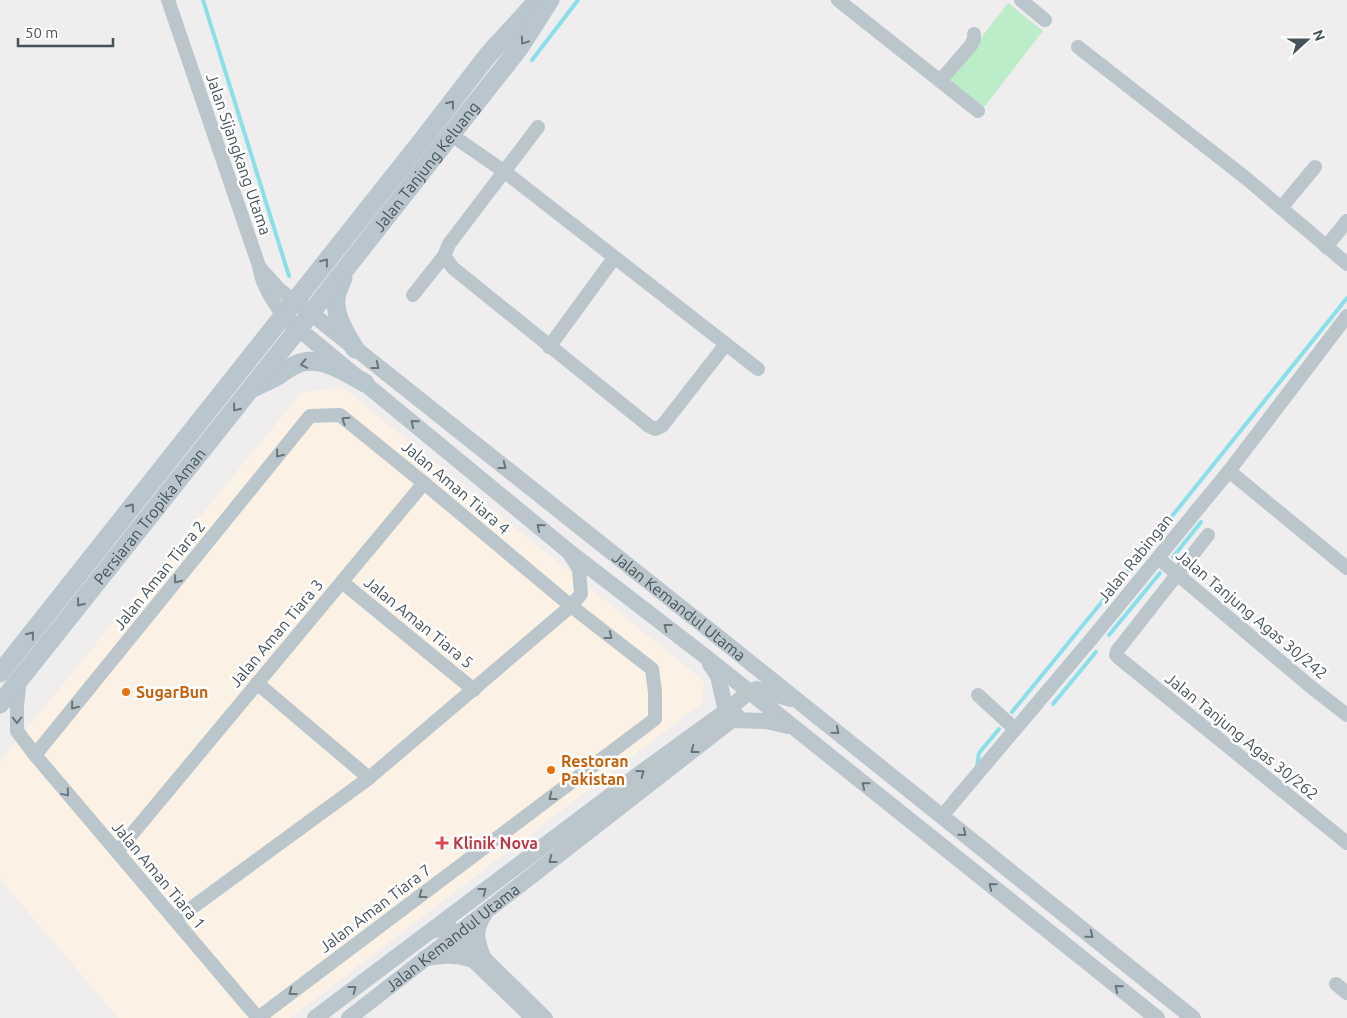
<svg xmlns="http://www.w3.org/2000/svg" width="1347" height="1018" font-family="Ubuntu,sans-serif">
	<style>
		.commercial { fill: #fbf2e5 }
		.green { fill: #bbedc9 }
		.lines { fill: none; stroke-linecap: round; stroke-linejoin: round }
		.stream { stroke: #89e0e9; stroke-width: 4 }
		.minor { stroke: #bbc6cc; stroke-width: 14 }
		.tertiary { stroke: #bbc6cc; stroke-width: 16 }
		.secondary { stroke: #b9c6ce; stroke-width: 19 }
		.oneway { stroke: #68757c }
		.oneway2 { stroke: #69757c }
		.food-dot { fill: #e8710a; stroke: #fff; stroke-width: 2 }
		.health-dot { fill: #e0444e; stroke: #fff; stroke-width: 2 }
		.labels { text-anchor: middle; stroke-width: 5; stroke-linejoin: round; paint-order: stroke }
		.street-label { font-size: 16px; fill: #465259; stroke: #fff }
		.food-label { font-size: 16px; font-weight: bold; fill: #c56008; stroke: #fff; text-anchor: start }
		.health-label { font-size: 16px; font-weight: bold; fill: #be3a42; stroke: #fff; text-anchor: start }
	</style>
	<rect width="100%" height="100%" fill="#efeded"/>
	<!-- commercial -->
	<polygon class="commercial" points="343,388 704,681 702,703 290,1018 118,1018 0,879 0,761 302,392"/>
	<!-- green -->
	<polygon class="green" points="1008,3 1043,31 984,107 949,79"/>
	<g class="lines">
		<!-- stream -->
		<g class="stream">
			<polyline points="203,0 289,276"/>
			<polyline points="532,60 578,0"/>
			<polyline points="1173,557 1201,522"/>
			<polyline points="1109,635 1160,573"/>
			<polyline points="1053,704 1096,652"/>
			<polyline points="1012,712 1181,505 1347,298"/>
			<polyline points="977,766 979,753 999,729"/>
		</g>
		<!-- minor -->
		<g class="minor">
			<path d="M168,0L259,266C262,286 272,299 283,316"/>
			<polyline points="838,0 978,111"/>
			<polyline points="1021,0 1045,20"/>
			<polyline points="1078,47 1247,179 1347,264"/>
			<polyline points="940,81 971,45 974,39 974,34"/>
			<polyline points="450,134 505,172 758,369"/>
			<polyline points="1281,208 1315,167"/>
			<polyline points="1326,247 1347,221"/>
			<polyline points="444,256 453,268 649,426 655,429 662,426 726,344"/>
			<polyline points="261,269 279,289 295,301"/>
			<polyline points="413,295 444,256 449,244 538,127"/>
			<polyline points="549,347 614,258"/>
			<polyline points="1229,471 1347,568"/>
			<polyline points="1208,535 1117,651 1116,655 1119,658 1347,843"/>
			<polyline points="1158,558 1311,687 1347,715"/>
			<polyline points="342,582 474,690"/>
			<polyline points="20,679 17,707 17,731 35,755 258,1018"/>
			<polyline points="257,683 369,778"/>
			<polyline points="978,695 1015,729"/>
			<polyline points="35,755 310,416 340,415 424,483 571,606 652,669 655,692 655,719 258,1018"/>
			<polyline points="942,816 1093,637 1229,471 1347,316"/>
			<polyline points="117,852 424,483"/>
			<polyline points="175,920 369,778 571,606 581,594 579,569 570,555"/>
			<polyline points="451,928 450,939 532,1018"/>
			<polyline points="430,931 450,930 459,933 546,1018"/>
			<polyline points="1336,984 1347,993"/>
		</g>
		<!-- tertiary -->
		<g class="tertiary">
			<path id="s1" d="M302,306L732,648L1193,1018"/>
			<polyline points="289,321 567,550 706,657 1157,1018"/>
			<polyline points="710,664 718,676 726,711"/>
			<polyline points="733,720 766,721 788,726"/>
			<path d="M483,957C476,938 474,931 485,913"/>
			<path d="M425,958C442,956 453,954 470,959"/>
			<polyline points="315,1018 642,772 726,711 749,692 756,689 791,699"/>
			<path id="s2" d="M349,1018L737,716"/>
		</g>
		<!-- secondary -->
		<g class="secondary">
			<path d="M343,278C341,283 339,288 337,293C332,313 345,332 355,349"/>
			<path d="M255,387C263,383 271,380 279,375C286,370 294,364 303,362C325,358 346,373 365,383"/>
			<polyline points="0,673 421,142 488,55 538,0"/>
			<path id="s3" d="M0,704L299,328L520,47L550,0"/>
		</g>
	</g>
	<!-- one-way arrows -->
	<defs><path id="oneway-chevron" d="M-2-3.5L2.5 0L-2 3.5" fill="none" stroke-width="1.6" stroke-linecap="round" stroke-linejoin="round" transform="scale(1.25)"/></defs>
	<g class="oneway">
		<use href="#oneway-chevron" transform="translate(524 41) rotate(124)"/>
		<use href="#oneway-chevron" transform="translate(451 104) rotate(-52)"/>
		<use href="#oneway-chevron" transform="translate(325 262) rotate(-51)"/>
		<use href="#oneway-chevron" transform="translate(304 364) rotate(169)"/>
		<use href="#oneway-chevron" transform="translate(236 408) rotate(128)"/>
		<use href="#oneway-chevron" transform="translate(131 507) rotate(-52)"/>
		<use href="#oneway-chevron" transform="translate(80 603) rotate(128)"/>
		<use href="#oneway-chevron" transform="translate(31 635) rotate(-51)"/>
	</g>
	<g class="oneway2">
		<use href="#oneway-chevron" transform="translate(376 366) rotate(38)"/>
		<use href="#oneway-chevron" transform="translate(345 420) rotate(-145)"/>
		<use href="#oneway-chevron" transform="translate(414 423) rotate(-140)"/>
		<use href="#oneway-chevron" transform="translate(279 454) rotate(129)"/>
		<use href="#oneway-chevron" transform="translate(503 466) rotate(38)"/>
		<use href="#oneway-chevron" transform="translate(540 527) rotate(-140)"/>
		<use href="#oneway-chevron" transform="translate(177 580) rotate(129)"/>
		<use href="#oneway-chevron" transform="translate(667 627) rotate(-142)"/>
		<use href="#oneway-chevron" transform="translate(609 636) rotate(38)"/>
		<use href="#oneway-chevron" transform="translate(74 706) rotate(129)"/>
		<use href="#oneway-chevron" transform="translate(17 720) rotate(90)"/>
		<use href="#oneway-chevron" transform="translate(836 731) rotate(39)"/>
		<use href="#oneway-chevron" transform="translate(694 750) rotate(142)"/>
		<use href="#oneway-chevron" transform="translate(641 773) rotate(-36)"/>
		<use href="#oneway-chevron" transform="translate(865 785) rotate(-141)"/>
		<use href="#oneway-chevron" transform="translate(66 793) rotate(50)"/>
		<use href="#oneway-chevron" transform="translate(552 797) rotate(143)"/>
		<use href="#oneway-chevron" transform="translate(963 833) rotate(39)"/>
		<use href="#oneway-chevron" transform="translate(552 860) rotate(142)"/>
		<use href="#oneway-chevron" transform="translate(992 886) rotate(-141)"/>
		<use href="#oneway-chevron" transform="translate(483 891) rotate(-37)"/>
		<use href="#oneway-chevron" transform="translate(422 895) rotate(143)"/>
		<use href="#oneway-chevron" transform="translate(1090 935) rotate(39)"/>
		<use href="#oneway-chevron" transform="translate(1118 988) rotate(-141)"/>
		<use href="#oneway-chevron" transform="translate(353 989) rotate(-37)"/>
		<use href="#oneway-chevron" transform="translate(292 992) rotate(143)"/>
	</g>
	<!-- markers -->
	<g class="food-dot">
		<circle cx="126" cy="692" r="5"/>
		<circle cx="551" cy="770" r="5"/>
	</g>
	<path class="health-dot" d="M439.5 835.5h5v5h5v5h-5v5h-5v-5h-5v-5h5z"/>
	<g class="labels">
		<!-- street labels -->
		<g class="street-label">
			<text transform="translate(239 154) rotate(71)" y="6">Jalan Sijangkang Utama</text>
			<text dy="6" stroke="none"><textPath href="#s3" startOffset="686">Jalan Tanjung Keluang</textPath></text>
			<text transform="translate(456 487) rotate(40)" y="6">Jalan Aman Tiara 4</text>
			<text dy="6" stroke="none"><textPath href="#s3" startOffset="240">Persiaran Tropika Aman</textPath></text>
			<text transform="translate(1135 558) rotate(-51)" y="6">Jalan Rabingan</text>
			<text transform="translate(159 575) rotate(-51)" y="6">Jalan Aman Tiara 2</text>
			<text dy="6" stroke="none"><textPath href="#s1" startOffset="482">Jalan Kemandul Utama</textPath></text>
			<text transform="translate(1252 614) rotate(40)" y="6">Jalan Tanjung Agas 30/242</text>
			<text transform="translate(419 622) rotate(39)" y="6">Jalan Aman Tiara 5</text>
			<text transform="translate(276 633) rotate(-50)" y="6">Jalan Aman Tiara 3</text>
			<text transform="translate(1242 736) rotate(39)" y="6">Jalan Tanjung Agas 30/262</text>
			<text transform="translate(159 875) rotate(50)" y="6">Jalan Aman Tiara 1</text>
			<text transform="translate(375 908) rotate(-37)" y="6">Jalan Aman Tiara 7</text>
			<text dy="6" stroke="none"><textPath href="#s2" startOffset="131">Jalan Kemandul Utama</textPath></text>
		</g>
		<!-- food labels -->
		<g class="food-label">
			<text x="136" y="698">SugarBun</text>
			<text x="561" y="767">Restoran<tspan x="561" dy="18">Pakistan</tspan></text>
		</g>
		<!-- health labels -->
		<g class="health-label">
			<text x="453" y="849">Klinik Nova</text>
		</g>
	</g>
	<!-- north arrow -->
	<g transform="translate(1307 40) rotate(69)" stroke="#ffffff" stroke-width="4" paint-order="stroke">
	<path d="M0-4L9 19L0 12L-9 19Z" fill="#465259"/>
	<text y="-8" font-size="14" font-weight="bold" text-anchor="middle" fill="#465259">N</text>
	</g>
	<!-- scale -->
	<path d="M18 38v8h95v-8" fill="none" stroke="#465259" stroke-width="2.5"/>
	<text x="25" y="38" font-size="15" fill="#465259" stroke="#ffffff" stroke-width="4" paint-order="stroke">50 m</text>
</svg>
